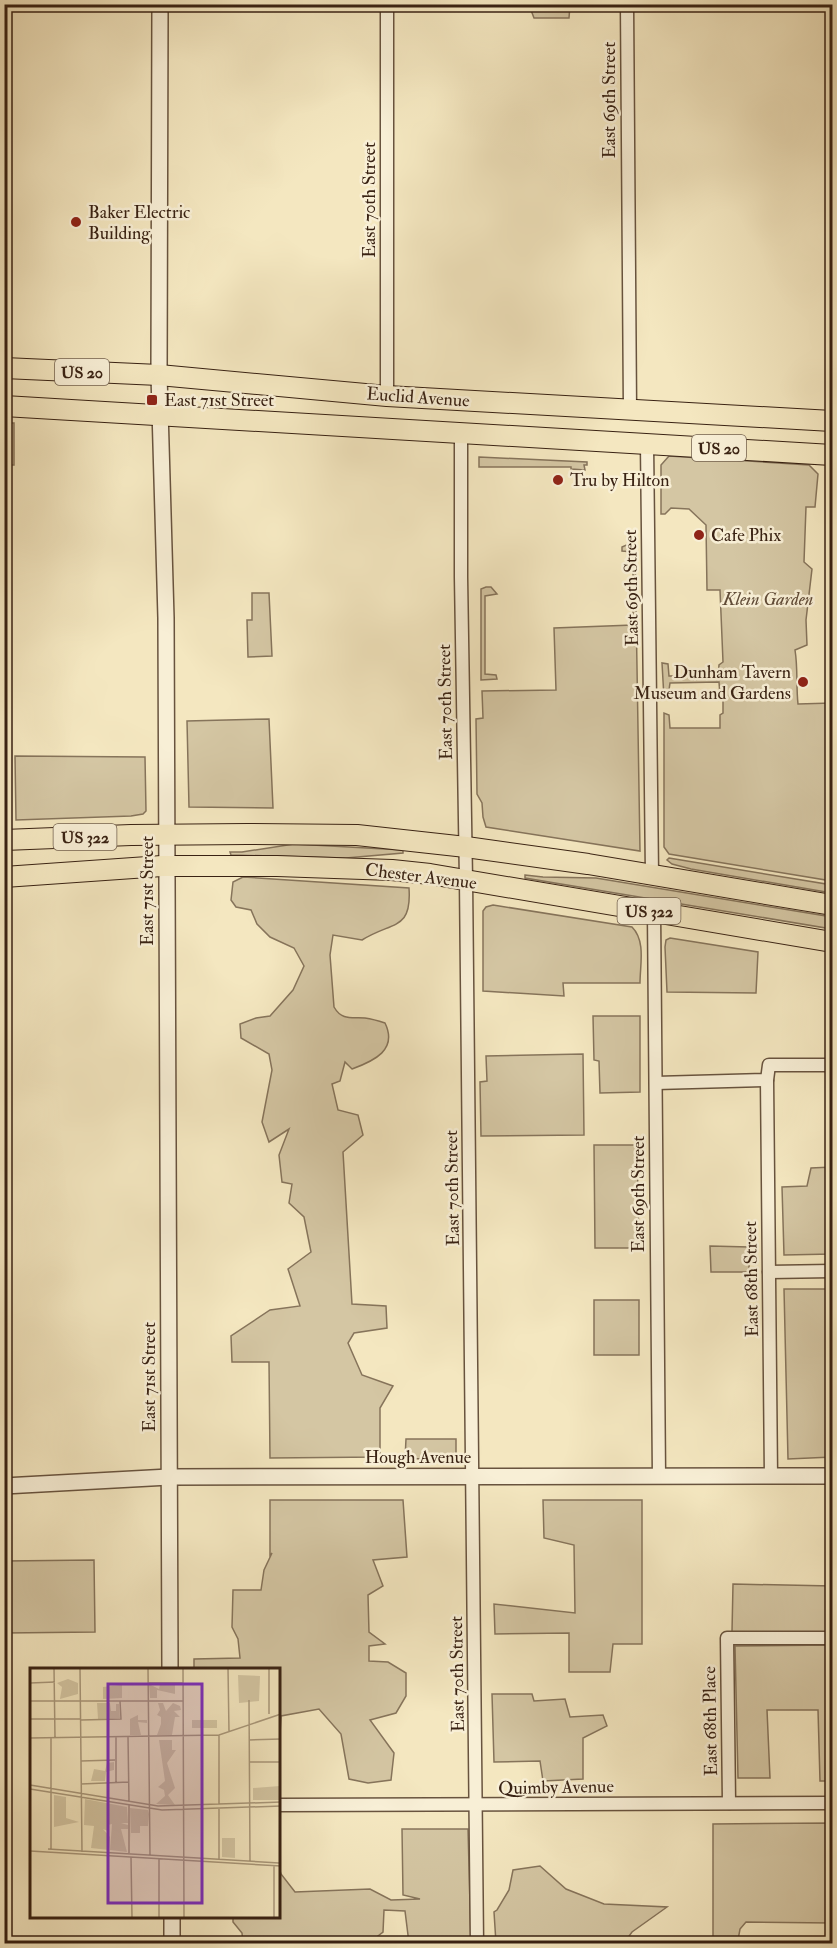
<svg xmlns="http://www.w3.org/2000/svg" width="837" height="1948" font-family="'IM FELL Double Pica',serif">
	<style>
		.green { fill: #d4c6a3; stroke: #86745b; stroke-width: 1.5 }
		.lines { fill: none; stroke-linecap: round; stroke-linejoin: round }
		.minor-casing { stroke: #68533e; stroke-width: 15 }
		.tertiary-casing { stroke: #68533e; stroke-width: 18 }
		.primary-casing { stroke: #392213; stroke-width: 22 }
		.minor { stroke: #f8efd6; stroke-width: 12 }
		.tertiary { stroke: #f8efd6; stroke-width: 15 }
		.primary { stroke: #f4e7c0; stroke-width: 20 }
		.poi-dot { fill: #8f2418; stroke: #f8efd6; stroke-width: 2 }
		.labels { text-anchor: middle; stroke-width: 5; stroke-linejoin: round; paint-order: stroke }
		.shield { fill: #f8efd6; stroke: #72604e; stroke-width: 1.5 }
		.shield-label { font-size: 16px; font-weight: bold; fill: #392213 }
		.street-label { font-size: 18px; fill: #392213; stroke: #f8efd6 }
		.poi-label { font-size: 18px; fill: #392213; stroke: #f8efd6; text-anchor: start }
		.park-label { font-size: 18px; font-style: italic; fill: #604b37; stroke: #f8efd6 }
		.inset-road { fill: none; stroke: #a9987b; stroke-width: 1.5 }
		.view { fill: #7b2cbf; fill-opacity: 0.15; stroke: #7b2cbf; stroke-width: 3 }
		.inset-edge { fill: none; stroke: #392213; stroke-width: 3 }
	</style>
	<rect width="100%" height="100%" fill="#f4e7c0"/>
	<filter id="stains"><feTurbulence type="fractalNoise" baseFrequency=".00333" numOctaves="4"/><feColorMatrix values="0 0 0 0 .2 0 0 0 0 .09 0 0 0 0 .02 0 0 0 .5 -.17"/></filter>
	<radialGradient id="worn" r=".72"><stop offset=".6" stop-color="#630" stop-opacity="0"/><stop offset="1" stop-color="#630" stop-opacity=".3"/></radialGradient>
	<!-- green -->
	<g class="green">
		<polygon points="529,5 570,5 569,18 534,18"/>
		<polygon points="4,423 14,423 14,465 5,465"/>
		<path d="M669,456L809,465L818,474L815,507H806L804,562L812,569L806,620L807,645L795,650C798,668 796,686 798,704L832,703V881L669,854L664,847V713L669,715L670,728H720V715L723,713V697L720,696L719,682L670,683L668,697L664,698L662,663L668,664L669,676H718L719,665L723,662L720,590H707L706,525L689,509L671,508L665,514H661V465Z"/>
		<polygon points="479,457 587,462 587,465 584,465 585,470 571,469 571,467 479,467"/>
		<polygon points="631,543 635,545 640,851 486,827 483,817 482,803 477,794 476,719 483,718 482,691 556,690 554,628 633,625 633,552 622,551 622,547"/>
		<polygon points="486,587 491,587 497,594 485,596 485,674 496,675 497,679 481,680 481,589"/>
		<polygon points="252,593 269,593 272,656 248,657 247,620 252,620"/>
		<polygon points="269,719 273,808 189,807 187,721"/>
		<polygon points="15,756 145,757 146,811 143,814 131,816 16,820"/>
		<polygon points="294,844 403,850 403,853 346,858 231,855 230,852 242,852"/>
		<polygon points="669,858 832,885 832,893 691,869 672,864 667,860"/>
		<polygon points="525,875 543,877 596,878 832,917 832,929 525,878"/>
		<path d="M243,877L409,888C412,931 392,921 362,940L333,935L330,955L334,1007C342,1021 352,1017 365,1018C372,1019 379,1021 385,1023C398,1050 374,1061 352,1069L345,1062L340,1081L332,1084L338,1110L358,1115L363,1135L343,1152L352,1304L386,1306L387,1328L354,1333L348,1343L362,1375L393,1386L380,1408V1457L270,1458L269,1362H232L231,1336L270,1310L300,1306L288,1269L311,1252L304,1217L289,1203L292,1184L282,1182L279,1155L289,1129L269,1142L262,1122L272,1070L269,1054L241,1038L240,1024L256,1018L270,1016L293,990L304,966L294,948L270,937L257,924L251,910L236,907L231,900L233,882Z"/>
		<path d="M493,905L632,927C646,941 640,965 640,983H563L564,996L483,991V911L486,907Z"/>
		<polygon points="670,938 758,952 756,993 667,992 665,947 666,940"/>
		<polygon points="593,1016 640,1016 640,1092 600,1093 599,1061 594,1060"/>
		<polygon points="583,1054 584,1135 481,1136 480,1082 487,1081 486,1056"/>
		<polygon points="594,1145 637,1145 639,1248 595,1248"/>
		<polygon points="832,1167 832,1254 784,1255 782,1187 807,1186 811,1168"/>
		<polygon points="710,1246 749,1247 749,1272 711,1272"/>
		<polygon points="784,1289 832,1289 832,1457 788,1459"/>
		<rect x="594" y="1300" width="45" height="55"/>
		<polygon points="406,1439 456,1439 456,1458 405,1459"/>
		<polygon points="270,1500 403,1500 407,1557 373,1560 383,1586 368,1595 369,1632 385,1644 369,1646 369,1661 388,1662 406,1673 406,1696 396,1713 370,1720 394,1753 391,1780 368,1783 349,1779 341,1734 319,1709 281,1716 279,1753 279,1669 194,1669 194,1659 240,1658 238,1639 232,1627 233,1590 261,1590 264,1570 272,1553 270,1556"/>
		<polygon points="543,1500 642,1500 642,1644 613,1644 610,1672 569,1672 569,1633 495,1634 494,1604 575,1613 574,1545 544,1538"/>
		<polygon points="94,1560 95,1632 5,1633 5,1561"/>
		<polygon points="733,1584 832,1586 832,1632 732,1632"/>
		<polygon points="832,1645 832,1781 820,1781 818,1710 767,1710 770,1778 738,1778 735,1646"/>
		<polygon points="492,1694 532,1694 534,1701 565,1699 570,1717 603,1715 607,1726 583,1738 583,1779 543,1781 540,1761 494,1762"/>
		<polygon points="832,1823 832,1923 746,1922 740,1929 738,1940 713,1940 713,1824"/>
		<polygon points="402,1829 468,1829 471,1943 409,1943 405,1911 384,1910 383,1932 374,1939 374,1943 243,1943 242,1933 233,1922 233,1917 279,1916 279,1868 281,1874 295,1892 370,1889 391,1900 420,1899 403,1895"/>
		<polygon points="540,1866 566,1889 604,1904 667,1907 632,1932 624,1943 496,1943 494,1912 497,1910 509,1890 513,1870"/>
	</g>
	<g class="lines">
		<!-- minor casing -->
		<g class="minor-casing">
			<g id="minor">
				<polyline points="387,4 387,396"/>
				<polyline points="627,4 630,410"/>
				<polyline points="461,432 461,577 466,880 477,1944"/>
				<polyline points="647,444 652,875"/>
				<polyline points="654,912 659,1477"/>
				<polyline points="767,1080 771,1477"/>
				<polyline points="656,1083 767,1080 769,1065 832,1065"/>
				<polyline points="769,1272 832,1271"/>
				<polyline points="729,1803 727,1638 832,1638"/>
				<polyline points="279,1805 832,1803"/>
			</g>
		</g>
		<!-- tertiary casing -->
		<g class="tertiary-casing">
			<g id="tertiary">
				<polyline points="160,4 159,375 166,618 170,1669"/>
				<polyline points="4,1486 169,1477 832,1476"/>
				<polyline points="172,1916 172,1944"/>
			</g>
		</g>
		<!-- primary casing -->
		<g class="primary-casing">
			<g id="primary">
				<polyline points="4,368 159,375 387,396 832,421"/>
				<polyline points="4,406 832,455"/>
				<polyline points="4,840 131,835 247,834 357,835 466,847 588,864 832,905"/>
				<polyline points="4,877 162,866 277,866 392,870 430,874 832,942"/>
			</g>
		</g>
		<!-- minor -->
		<use href="#minor" class="minor"/>
		<!-- tertiary -->
		<use href="#tertiary" class="tertiary"/>
		<!-- primary -->
		<use href="#primary" class="primary"/>
	</g>
	<!-- markers -->
	<g class="poi-dot">
		<circle cx="76" cy="222" r="6"/>
		<rect x="146" y="394" width="12" height="12" rx="3"/>
		<circle cx="558" cy="480" r="6"/>
		<circle cx="699" cy="535" r="6"/>
		<circle cx="803" cy="682" r="6"/>
	</g>
	<g class="labels">
		<!-- shield labels -->
		<g class="shield">
			<rect x="55" y="359" width="54" height="26" rx="4.5"/>
			<rect x="692" y="435" width="54" height="26" rx="4.5"/>
			<rect x="53.5" y="824" width="63" height="26" rx="4.5"/>
			<rect x="617.5" y="898" width="63" height="26" rx="4.5"/>
		</g>
		<g class="shield-label">
			<text x="82" y="378">US 20</text>
			<text x="719" y="454">US 20</text>
			<text x="85" y="843">US 322</text>
			<text x="649" y="917">US 322</text>
		</g>
		<!-- street labels -->
		<g class="street-label">
			<text transform="translate(609 100) rotate(-90)" y="6">East 69th Street</text>
			<text transform="translate(369 200) rotate(-90)" y="6">East 70th Street</text>
			<text transform="translate(418 397) rotate(4)" y="6">Euclid Avenue</text>
			<text transform="translate(631 588) rotate(-91)" y="6">East 69th Street</text>
			<text transform="translate(445 702) rotate(-91)" y="6">East 70th Street</text>
			<text transform="translate(421 876) rotate(7)" y="6">Chester Avenue</text>
			<text transform="translate(147 891) rotate(-90)" y="6">East 71st Street</text>
			<text transform="translate(452 1188) rotate(-91)" y="6">East 70th Street</text>
			<text transform="translate(638 1194) rotate(-90)" y="6">East 69th Street</text>
			<text transform="translate(751 1279) rotate(-91)" y="6">East 68th Street</text>
			<text transform="translate(149 1377) rotate(-90)" y="6">East 71st Street</text>
			<text x="418" y="1463">Hough Avenue</text>
			<text transform="translate(457 1674) rotate(-91)" y="6">East 70th Street</text>
			<text transform="translate(710 1721) rotate(-91)" y="6">East 68th Place</text>
			<text transform="translate(556 1787) rotate(-1)" y="6">Quimby Avenue</text>
		</g>
		<!-- poi labels -->
		<g class="poi-label">
			<text x="88" y="218">Baker Electric<tspan x="88" dy="21">Building</tspan></text>
			<text x="164" y="406">East 71st Street</text>
			<text x="570" y="486">Tru by Hilton</text>
			<text x="711" y="541">Cafe Phix</text>
			<text x="791" y="678" text-anchor="end">Dunham Tavern<tspan x="791" dy="21">Museum and Gardens</tspan></text>
		</g>
		<!-- park labels -->
		<g class="park-label">
			<text x="768" y="605">Klein Garden</text>
		</g>
	</g>
	<!-- overview -->
	<g transform="translate(30 1668)">
		<rect width="250" height="250" fill="#f4e7c0"/>
		<path d="M208,7L230,8L229,33L209,35ZM38,11L48,15V26L30,31L32,19L27,15ZM119,16L129,21L130,16H145V26L127,22V30H120ZM92,17V30L73,31V19ZM67,35H80L81,43H86V36H89L90,50L68,51ZM128,35H133L136,43L143,35L150,38L151,42L144,43L150,49H145L142,67H127L131,56V49L127,47L130,42ZM108,47V52H117V55L108,54L111,67H100V51ZM162,52H187V60H162ZM129,72H142V82H146L137,95L145,120L138,127L145,137L126,136L135,128L134,122L128,119L135,113ZM84,94V102L76,104L75,113H61L64,101L75,103L77,95ZM250,118V132H223V120ZM24,127L36,129V150L49,154L24,159ZM55,131L97,139L98,155H91L98,157V161H91L97,184L80,182L82,156L78,157V163L73,161L80,169L79,182L61,180L64,158L54,157ZM100,140L118,142L119,146L118,158H110V165H101V174ZM192,170H205V190L192,189Z" fill="#d4c6a3"/>
		<path class="inset-road" d="M24,0L25,70M50,0L52,184M118,0L120,187M153,0L154,250M198,0L199,64M239,0V46M0,15L25,14M119,15H153M219,32L220,193M0,33H153M0,51H51M51,52L91,51L90,33M189,67V136M86,69V114M98,69L99,133M0,70L189,67L251,46M219,72L251,71M51,93L85,92M220,94H251M51,116L99,114M0,117L128,138L251,134M0,121L132,142L251,138M99,137V185M189,140V191M18,181L249,195M21,182V70M0,183L251,198M101,189L102,250M129,191V250M244,198V250"/>
		<path class="view" d="M78,16H172V235H78Z"/>
		<rect width="250" height="250" class="inset-edge"/>
	</g>
	<!-- margin -->
	<rect width="837" height="1948" fill="none" stroke="#f4e7c0" stroke-width="24"/>
	<rect x="6" y="6" width="825" height="1936" fill="none" stroke="#392213" stroke-width="3"/>
	<rect x="12" y="12" width="813" height="1924" fill="none" stroke="#392213" stroke-width="1.5"/>
	<rect width="100%" height="100%" filter="url(#stains)"/>
	<rect width="100%" height="100%" fill="url(#worn)"/>
</svg>
